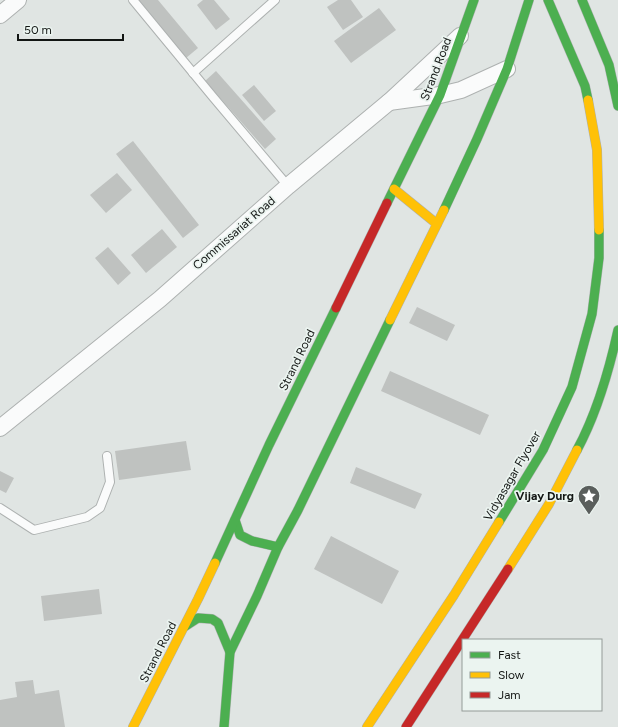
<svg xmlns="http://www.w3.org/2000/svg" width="618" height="727" font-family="Figtree,sans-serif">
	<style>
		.building { fill: #bfc2c0 }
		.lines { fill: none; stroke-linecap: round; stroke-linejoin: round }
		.lane-casing { stroke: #adb1b0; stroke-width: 10 }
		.street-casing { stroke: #adb1b0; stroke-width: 18 }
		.fast-casing { stroke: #adb1b0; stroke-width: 10 }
		.slow-casing { stroke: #adb1b0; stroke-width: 10 }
		.jam-casing { stroke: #adb1b0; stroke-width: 10 }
		.lane { stroke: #fafbfb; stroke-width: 8 }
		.street { stroke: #fafbfb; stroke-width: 16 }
		.fast { stroke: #4caf50; stroke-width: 9 }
		.slow { stroke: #ffc107; stroke-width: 9 }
		.jam { stroke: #c62828; stroke-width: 9 }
		.labels { text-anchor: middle; stroke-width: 3.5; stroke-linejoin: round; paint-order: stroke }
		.street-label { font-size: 12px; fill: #121513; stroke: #ebf4f0 }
		.poi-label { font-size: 12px; font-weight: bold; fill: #121513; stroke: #ebf4f0; text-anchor: end }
	</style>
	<rect width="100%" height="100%" fill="#e0e5e3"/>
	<!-- building -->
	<g class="building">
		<polygon points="138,0 158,0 198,48 186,58"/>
		<polygon points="203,0 214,0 230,19 216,30 197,5"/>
		<polygon points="338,0 351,0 363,17 343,30 327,7"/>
		<polygon points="379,8 396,30 351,63 334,41"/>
		<polygon points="216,71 276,139 265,149 205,81"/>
		<polygon points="254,85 276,111 264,121 242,95"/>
		<polygon points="133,141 199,225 183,238 116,154"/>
		<polygon points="117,173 132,190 106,213 90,195"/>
		<polygon points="162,229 177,247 146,273 131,255"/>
		<polygon points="108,247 131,273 118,285 95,258"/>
		<polygon points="417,307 455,325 447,341 409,323"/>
		<polygon points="390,371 489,415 480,435 381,391"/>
		<polygon points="186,441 191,470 119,480 115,451"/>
		<polygon points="356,467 422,494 415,509 350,483"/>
		<polygon points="0,471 14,478 6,493 0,490"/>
		<polygon points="331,536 399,571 382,604 314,569"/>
		<polygon points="99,589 102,614 44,621 41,596"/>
		<polygon points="33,680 35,694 59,690 65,727 0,727 0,700 17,697 15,682"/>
	</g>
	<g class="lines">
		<!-- lane casing -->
		<g class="lane-casing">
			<g id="lane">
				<polyline points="133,0 213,97 288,186"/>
				<polyline points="193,73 275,0"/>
				<polyline points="0,508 34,530 87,517 100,508 110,482 107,456"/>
			</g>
		</g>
		<!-- street casing -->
		<g class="street-casing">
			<g id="street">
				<polyline points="0,15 18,0"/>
				<polyline points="389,102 440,95 461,90 507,69"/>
				<polyline points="0,428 160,299 288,186 389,102 460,36"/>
			</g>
		</g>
		<!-- fast casing -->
		<g class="fast-casing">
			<g id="fast">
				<polyline points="548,0 585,86 588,100"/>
				<polyline points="582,0 609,65 618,106"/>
				<polyline points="387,203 440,95 474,0"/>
				<polyline points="444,210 477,139 507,69 529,0"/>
				<path d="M577,450C597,413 609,371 618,330"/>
				<polyline points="235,520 240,535 252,541 278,547"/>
				<polyline points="499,522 543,450 572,387 592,314 599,258 599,230"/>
				<polyline points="215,563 269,445 336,308"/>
				<polyline points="184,627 198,618 212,619 218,623 230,652"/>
				<polyline points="224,727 230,652 257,596 278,547 298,510 390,320"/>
			</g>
		</g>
		<!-- slow casing -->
		<g class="slow-casing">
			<g id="slow">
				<polyline points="588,100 597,150 599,230"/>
				<polyline points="394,189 437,224"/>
				<polyline points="390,320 444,210"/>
				<polyline points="508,569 549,504 577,450"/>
				<polyline points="133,727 198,599 215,563"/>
				<polyline points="367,727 454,595 499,522"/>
			</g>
		</g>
		<!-- jam casing -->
		<g class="jam-casing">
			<g id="jam">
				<polyline points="336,308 387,203"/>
				<polyline points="406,727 508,569"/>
			</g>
		</g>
		<!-- lane -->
		<use href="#lane" class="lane"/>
		<!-- street -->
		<use href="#street" class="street"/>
		<!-- fast -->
		<use href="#fast" class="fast"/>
		<!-- slow -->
		<use href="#slow" class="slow"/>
		<!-- jam -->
		<use href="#jam" class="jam"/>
	</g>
	<!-- icons -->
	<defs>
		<g id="sight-pin" transform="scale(1.15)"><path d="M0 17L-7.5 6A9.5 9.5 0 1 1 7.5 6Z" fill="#5a5e5c" stroke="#ebf4f0"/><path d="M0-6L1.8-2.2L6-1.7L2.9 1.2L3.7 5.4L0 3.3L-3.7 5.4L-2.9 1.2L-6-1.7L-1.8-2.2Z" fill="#fff"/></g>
	</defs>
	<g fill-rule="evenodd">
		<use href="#sight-pin" x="589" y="496"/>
	</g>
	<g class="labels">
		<!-- street labels -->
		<g class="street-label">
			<text transform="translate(436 69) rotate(-69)" y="4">Strand Road</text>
			<text transform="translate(234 233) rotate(-41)" y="4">Commissariat Road</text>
			<text transform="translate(297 360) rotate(-64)" y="4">Strand Road</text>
			<text transform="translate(512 476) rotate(-60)" y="4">Vidyasagar Flyover</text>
			<text transform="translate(158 652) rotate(-63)" y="4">Strand Road</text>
		</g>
		<!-- poi labels -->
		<g class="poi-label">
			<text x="574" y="500">Vijay Durg</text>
		</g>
	</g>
	<!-- legend -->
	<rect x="462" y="639" width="140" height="72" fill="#ebf4f0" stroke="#949b98"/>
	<rect x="470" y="652" width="20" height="6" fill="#4caf50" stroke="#949b98"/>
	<text x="498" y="659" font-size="12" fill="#121513">Fast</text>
	<rect x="470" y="672" width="20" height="6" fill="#ffc107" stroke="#949b98"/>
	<text x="498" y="679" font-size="12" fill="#121513">Slow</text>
	<rect x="470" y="692" width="20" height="6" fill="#c62828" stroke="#949b98"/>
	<text x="498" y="699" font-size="12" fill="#121513">Jam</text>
	<!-- scale -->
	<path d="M18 34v6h105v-6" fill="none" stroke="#121513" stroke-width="2"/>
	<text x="24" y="34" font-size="12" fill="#121513" stroke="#ebf4f0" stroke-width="3" paint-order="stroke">50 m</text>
</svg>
